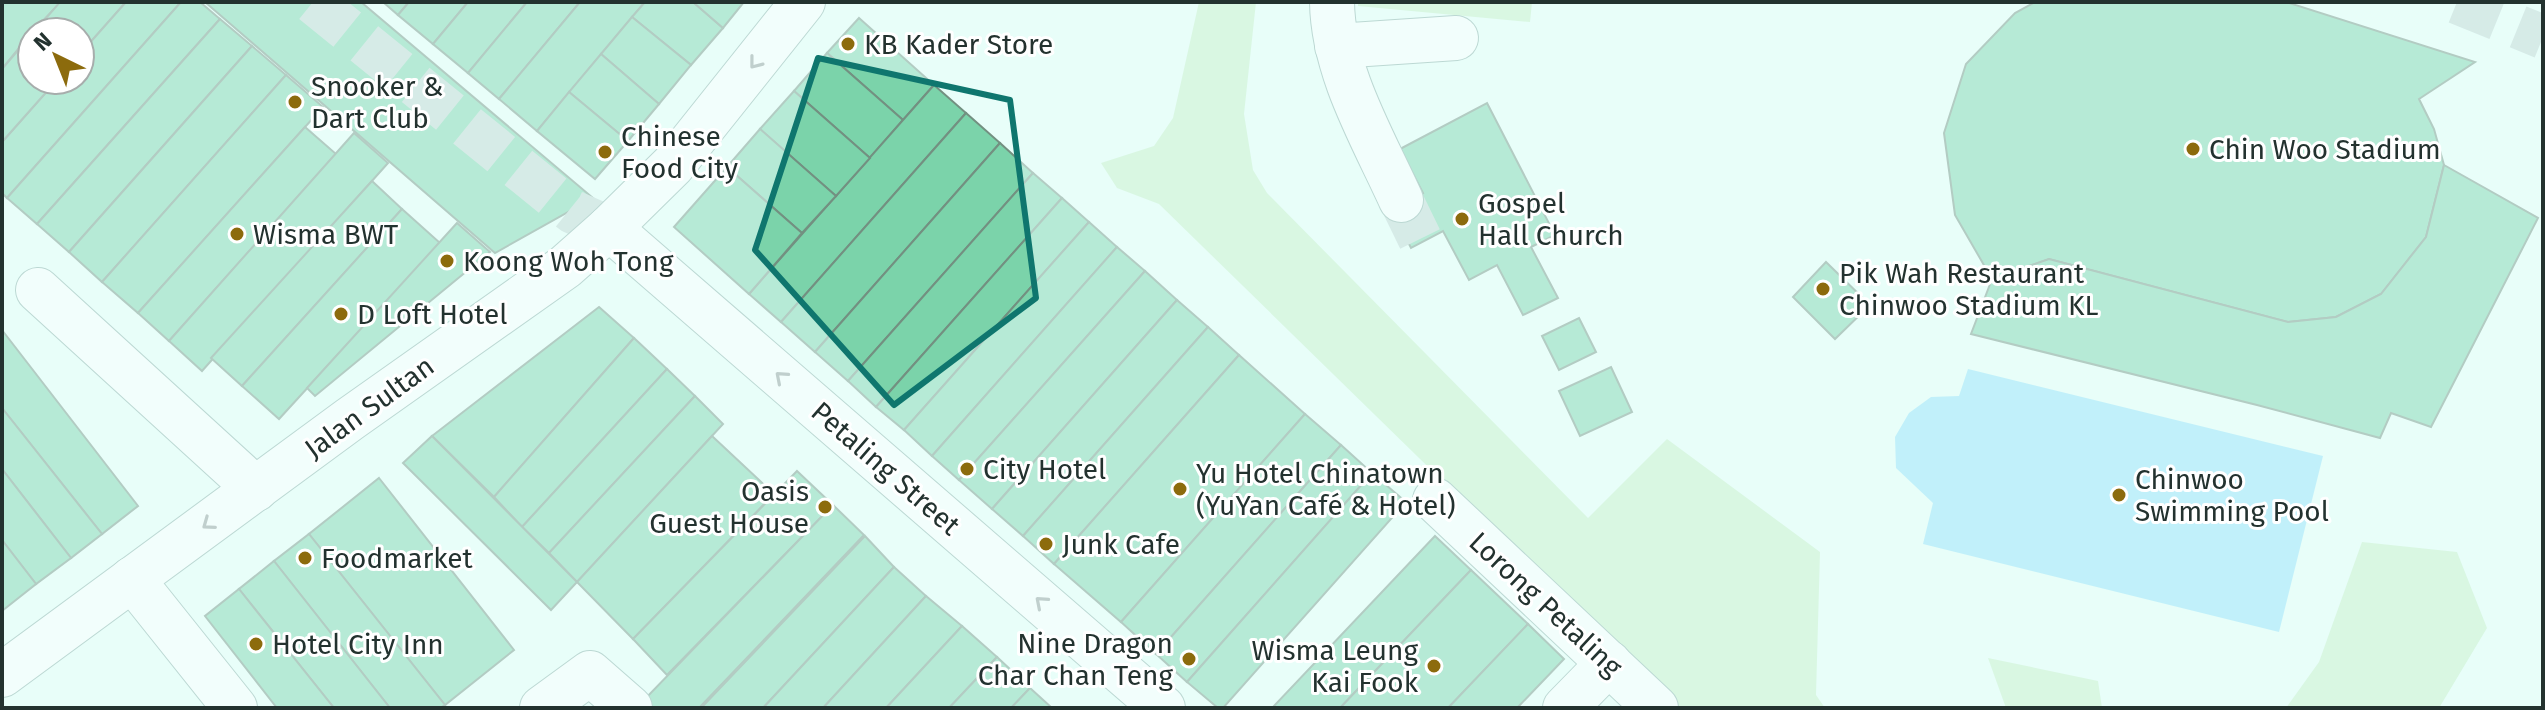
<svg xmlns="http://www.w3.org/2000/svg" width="2545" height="710" font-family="'Fira Sans',sans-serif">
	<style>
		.green { fill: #c8f0c6 }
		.water { fill: #93e1fa }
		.building { fill: #7bd3aa; stroke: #739081; stroke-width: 2 }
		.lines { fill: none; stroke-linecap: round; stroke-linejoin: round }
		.minor-tunnel { stroke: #c1d5d1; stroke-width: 44; stroke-dasharray: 44 22; stroke-linecap: butt }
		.minor-casing { stroke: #88aca5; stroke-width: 46 }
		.minor { stroke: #fff; stroke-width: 44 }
		.oneway { stroke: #919897 }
		.marked { fill: none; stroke: #0f766e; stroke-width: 6; stroke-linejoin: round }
		.poi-dot { fill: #8c6b0d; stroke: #fff; stroke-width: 3 }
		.labels { text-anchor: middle; stroke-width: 6; stroke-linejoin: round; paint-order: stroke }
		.poi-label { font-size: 28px; fill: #23322f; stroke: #fff; text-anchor: start }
		.street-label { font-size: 28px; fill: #23322f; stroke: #fff }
	</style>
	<rect width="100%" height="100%" fill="#e8fef9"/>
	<!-- green -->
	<g class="green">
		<polygon points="1199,2 1256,2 1244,114 1253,170 1267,193 1588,518 1667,439 1820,552 1816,695 1825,708 1675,708 1159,204 1117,188 1101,163 1154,146 1173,118"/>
		<polygon points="1358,2 1532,2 1530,22 1358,6"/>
		<polygon points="2362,542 2457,552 2487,628 2439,708 2286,708 2319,662"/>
		<polygon points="1988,658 2098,681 2102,708 2006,708"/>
	</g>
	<!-- water -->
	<polygon class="water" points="1968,369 2323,456 2279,632 1923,544 1933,503 1896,468 1895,437 1909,413 1931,397 1959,396"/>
	<!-- building -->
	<g class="building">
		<polygon points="2,2 61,2 32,32 2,69"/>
		<polygon points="2,2 61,2 32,32 2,69"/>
		<polygon points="60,2 126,2 80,54 80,32 34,32"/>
		<polygon points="126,2 181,2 7,198 2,193 2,142 57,80 80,80 80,54"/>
		<polygon points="181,2 200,2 220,19 37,224 7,198"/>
		<polygon points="205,2 361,2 593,198 495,253"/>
		<polygon points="383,2 409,2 398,15"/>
		<polygon points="409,2 468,2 433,44 398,15"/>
		<polygon points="468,2 527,2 468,73 433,44"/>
		<polygon points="527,2 580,2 499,99 468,73"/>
		<polygon points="580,2 645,2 537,131 499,99"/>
		<polygon points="645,2 693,2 723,28 691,65 632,17"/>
		<polygon points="693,2 744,2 723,28"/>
		<polygon points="2035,2 2286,2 2475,62 2419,99 2434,129 2444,165 2426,237 2381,294 2336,317 2288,322 2049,259 1992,279 1955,215 1944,133 1966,64 2015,13"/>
		<polygon points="632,17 691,65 659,104 601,54"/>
		<polygon points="859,18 934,85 903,120 827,53"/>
		<polygon points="220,19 252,46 69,252 37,224"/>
		<polygon points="32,34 32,80 57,80 2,142 2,69"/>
		<polygon points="252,46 286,75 102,282 69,252"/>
		<polygon points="827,53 903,120 870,158 794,91"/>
		<polygon points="601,54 659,104 628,141 569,92"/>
		<polygon points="286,75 323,107 138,313 102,282"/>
		<polygon points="934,85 966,113 781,322 749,294"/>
		<polygon points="794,91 870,158 836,196 760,129"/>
		<polygon points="569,92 628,141 595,179 537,131"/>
		<polygon points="1487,103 1555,235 1531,247 1558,298 1523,315 1497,265 1469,280 1443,231 1411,248 1391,209 1423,193 1400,149"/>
		<polygon points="966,113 1000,143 815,352 781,322"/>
		<polygon points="305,127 336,154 169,341 138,313"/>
		<polygon points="760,129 836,196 802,233 727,167"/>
		<polygon points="354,133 388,163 202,371 169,341"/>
		<polygon points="1000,143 1033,173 848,381 815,352"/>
		<polygon points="2444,165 2538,218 2431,427 2391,413 2380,438 2257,405 1971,334 1992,279 2049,259 2288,322 2336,317 2381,294 2426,237"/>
		<polygon points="727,167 802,233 749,294 674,227"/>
		<polygon points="1033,173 1062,198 876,407 848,381"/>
		<polygon points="372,181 402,209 242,386 211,358"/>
		<polygon points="1062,198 1089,222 904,430 876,407"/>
		<polygon points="402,209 440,243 279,419 242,386"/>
		<polygon points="1089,222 1117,247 932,456 904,430"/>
		<polygon points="457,223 490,252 315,396 307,388"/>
		<polygon points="1117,247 1145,271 959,480 932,456"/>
		<polygon points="1826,262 1870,305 1835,339 1793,297"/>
		<polygon points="1145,271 1177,300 992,509 959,480"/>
		<polygon points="1177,300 1208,327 1023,536 992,509"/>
		<polygon points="599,307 634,338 494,497 432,436"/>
		<polygon points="1579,318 1596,352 1559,370 1542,336"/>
		<polygon points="1208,327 1239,355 1054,564 1023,536"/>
		<polygon points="2,330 138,506 102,534 2,408"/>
		<polygon points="634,338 667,369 522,527 494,497"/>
		<polygon points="1239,355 1305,414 1121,622 1054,564"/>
		<polygon points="1611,367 1632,412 1580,436 1559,391"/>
		<polygon points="667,369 695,396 549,553 522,527"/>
		<polygon points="695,396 723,424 577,582 549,553"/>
		<polygon points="2,408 102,534 71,558 2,469"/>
		<polygon points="1305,414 1341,445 1156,654 1121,622"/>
		<polygon points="432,436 577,582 551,610 403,463"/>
		<polygon points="712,436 774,494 633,639 577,582"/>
		<polygon points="1341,445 1372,473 1187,682 1156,654"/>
		<polygon points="2,469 71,558 36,584 2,540"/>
		<polygon points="797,471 833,505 667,675 633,639"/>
		<polygon points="1372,473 1406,502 1223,708 1218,708 1187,682"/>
		<polygon points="379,478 514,650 445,705 309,534"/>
		<polygon points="833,505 864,535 699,708 650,708 643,701"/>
		<polygon points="309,534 445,705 440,708 390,708 274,561"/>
		<polygon points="865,536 894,567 763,708 701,708"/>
		<polygon points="1435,536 1471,570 1340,708 1272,708"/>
		<polygon points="2,540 36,584 2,611"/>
		<polygon points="274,561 390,708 334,708 239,589"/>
		<polygon points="894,567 926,596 823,708 763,708"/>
		<polygon points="1471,570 1528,624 1448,708 1340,708"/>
		<polygon points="239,589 334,708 277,708 205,616"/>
		<polygon points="926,596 962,626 886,708 823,708"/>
		<polygon points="1528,624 1564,659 1517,708 1448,708"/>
		<polygon points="962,626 997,657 949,708 886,708"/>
		<polygon points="997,657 1030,688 1011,708 949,708"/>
		<polygon points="1030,688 1052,708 1011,708"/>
	</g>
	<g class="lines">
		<!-- minor-tunnel -->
		<g class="minor-tunnel">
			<polyline points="313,2 573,212 609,228"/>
			<polyline points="2457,2 2543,37"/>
			<polyline points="1401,200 1420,239"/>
		</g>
		<!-- minor casing -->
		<g class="minor-casing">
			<g id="minor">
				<path d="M1332,2C1333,72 1373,138 1401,200"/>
				<polyline points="1337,46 1456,38"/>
				<polyline points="609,228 1163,708"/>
				<polyline points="38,290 256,489"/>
				<polyline points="1435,500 1656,708"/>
				<polyline points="132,579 235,708"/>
				<polyline points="2,675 350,419 565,267 609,228 673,165 803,2"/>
				<polyline points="542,708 590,673 630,708"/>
				<polyline points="1565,708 1609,663"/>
			</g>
		</g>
		<!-- minor -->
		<use href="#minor" class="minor"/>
	</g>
	<!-- one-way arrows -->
	<defs><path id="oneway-chevron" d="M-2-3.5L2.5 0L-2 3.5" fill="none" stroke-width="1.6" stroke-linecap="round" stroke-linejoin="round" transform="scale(2)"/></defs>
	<g class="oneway">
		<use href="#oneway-chevron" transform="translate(755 63) rotate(128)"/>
		<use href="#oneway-chevron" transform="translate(781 377) rotate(-139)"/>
		<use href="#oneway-chevron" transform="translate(208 524) rotate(144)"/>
		<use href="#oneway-chevron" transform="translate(1041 602) rotate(-139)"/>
	</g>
	<!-- marked area -->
	<path d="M0 0H2545V710H0ZM818,58L1010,100L1036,298L894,405L755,250Z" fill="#e8fef9" fill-opacity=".55" fill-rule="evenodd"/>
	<path class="marked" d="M818,58L1010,100L1036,298L894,405L755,250Z"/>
	<!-- markers -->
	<g class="poi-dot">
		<circle cx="848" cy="44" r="8"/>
		<circle cx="295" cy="102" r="8"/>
		<circle cx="2193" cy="149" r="8"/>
		<circle cx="605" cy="152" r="8"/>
		<circle cx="1462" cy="219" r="8"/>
		<circle cx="237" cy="234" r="8"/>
		<circle cx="447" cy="261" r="8"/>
		<circle cx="1823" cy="289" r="8"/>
		<circle cx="341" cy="314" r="8"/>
		<circle cx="967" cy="469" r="8"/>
		<circle cx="1180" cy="489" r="8"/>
		<circle cx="2119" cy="495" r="8"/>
		<circle cx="825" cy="507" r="8"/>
		<circle cx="1046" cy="544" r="8"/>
		<circle cx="305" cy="558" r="8"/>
		<circle cx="256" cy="644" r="8"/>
		<circle cx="1189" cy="659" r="8"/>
		<circle cx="1434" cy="666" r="8"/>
	</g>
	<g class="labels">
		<!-- poi labels -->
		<g class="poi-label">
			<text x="864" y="54">KB Kader Store</text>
			<text x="311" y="96">Snooker &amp;<tspan x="311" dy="32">Dart Club</tspan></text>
			<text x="621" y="146">Chinese<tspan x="621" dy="32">Food City</tspan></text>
			<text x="2209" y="159">Chin Woo Stadium</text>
			<text x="1478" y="213">Gospel<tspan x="1478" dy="32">Hall Church</tspan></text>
			<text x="253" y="244">Wisma BWT</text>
			<text x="463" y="271">Koong Woh Tong</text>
			<text x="1839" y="283">Pik Wah Restaurant<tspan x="1839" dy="32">Chinwoo Stadium KL</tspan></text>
			<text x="357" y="324">D Loft Hotel</text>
			<text x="983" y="479">City Hotel</text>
			<text x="1196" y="483">Yu Hotel Chinatown<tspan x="1196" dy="32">(YuYan Café &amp; Hotel)</tspan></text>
			<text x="2135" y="489">Chinwoo<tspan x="2135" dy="32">Swimming Pool</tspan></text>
			<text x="809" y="501" text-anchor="end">Oasis<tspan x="809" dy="32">Guest House</tspan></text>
			<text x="1062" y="554">Junk Cafe</text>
			<text x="321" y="568">Foodmarket</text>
			<text x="1173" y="653" text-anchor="end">Nine Dragon<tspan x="1173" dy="32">Char Chan Teng</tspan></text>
			<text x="272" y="654">Hotel City Inn</text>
			<text x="1418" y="660" text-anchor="end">Wisma Leung<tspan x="1418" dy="32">Kai Fook</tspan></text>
		</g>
		<!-- street labels -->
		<g class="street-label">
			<text transform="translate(369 407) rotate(-36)" y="10">Jalan Sultan</text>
			<text transform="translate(886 468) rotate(41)" y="10">Petaling Street</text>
			<text transform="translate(1546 604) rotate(43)" y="10">Lorong Petaling</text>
		</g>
	</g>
	<!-- border -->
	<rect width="2545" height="710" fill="none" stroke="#23322f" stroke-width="8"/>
	<!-- north arrow -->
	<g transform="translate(56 56) rotate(317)"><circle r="38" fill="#ffffff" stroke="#a7adac" stroke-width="2"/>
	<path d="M0-6L14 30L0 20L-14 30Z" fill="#8c6b0d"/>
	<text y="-12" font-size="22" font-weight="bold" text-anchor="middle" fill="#23322f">N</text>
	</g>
</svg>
